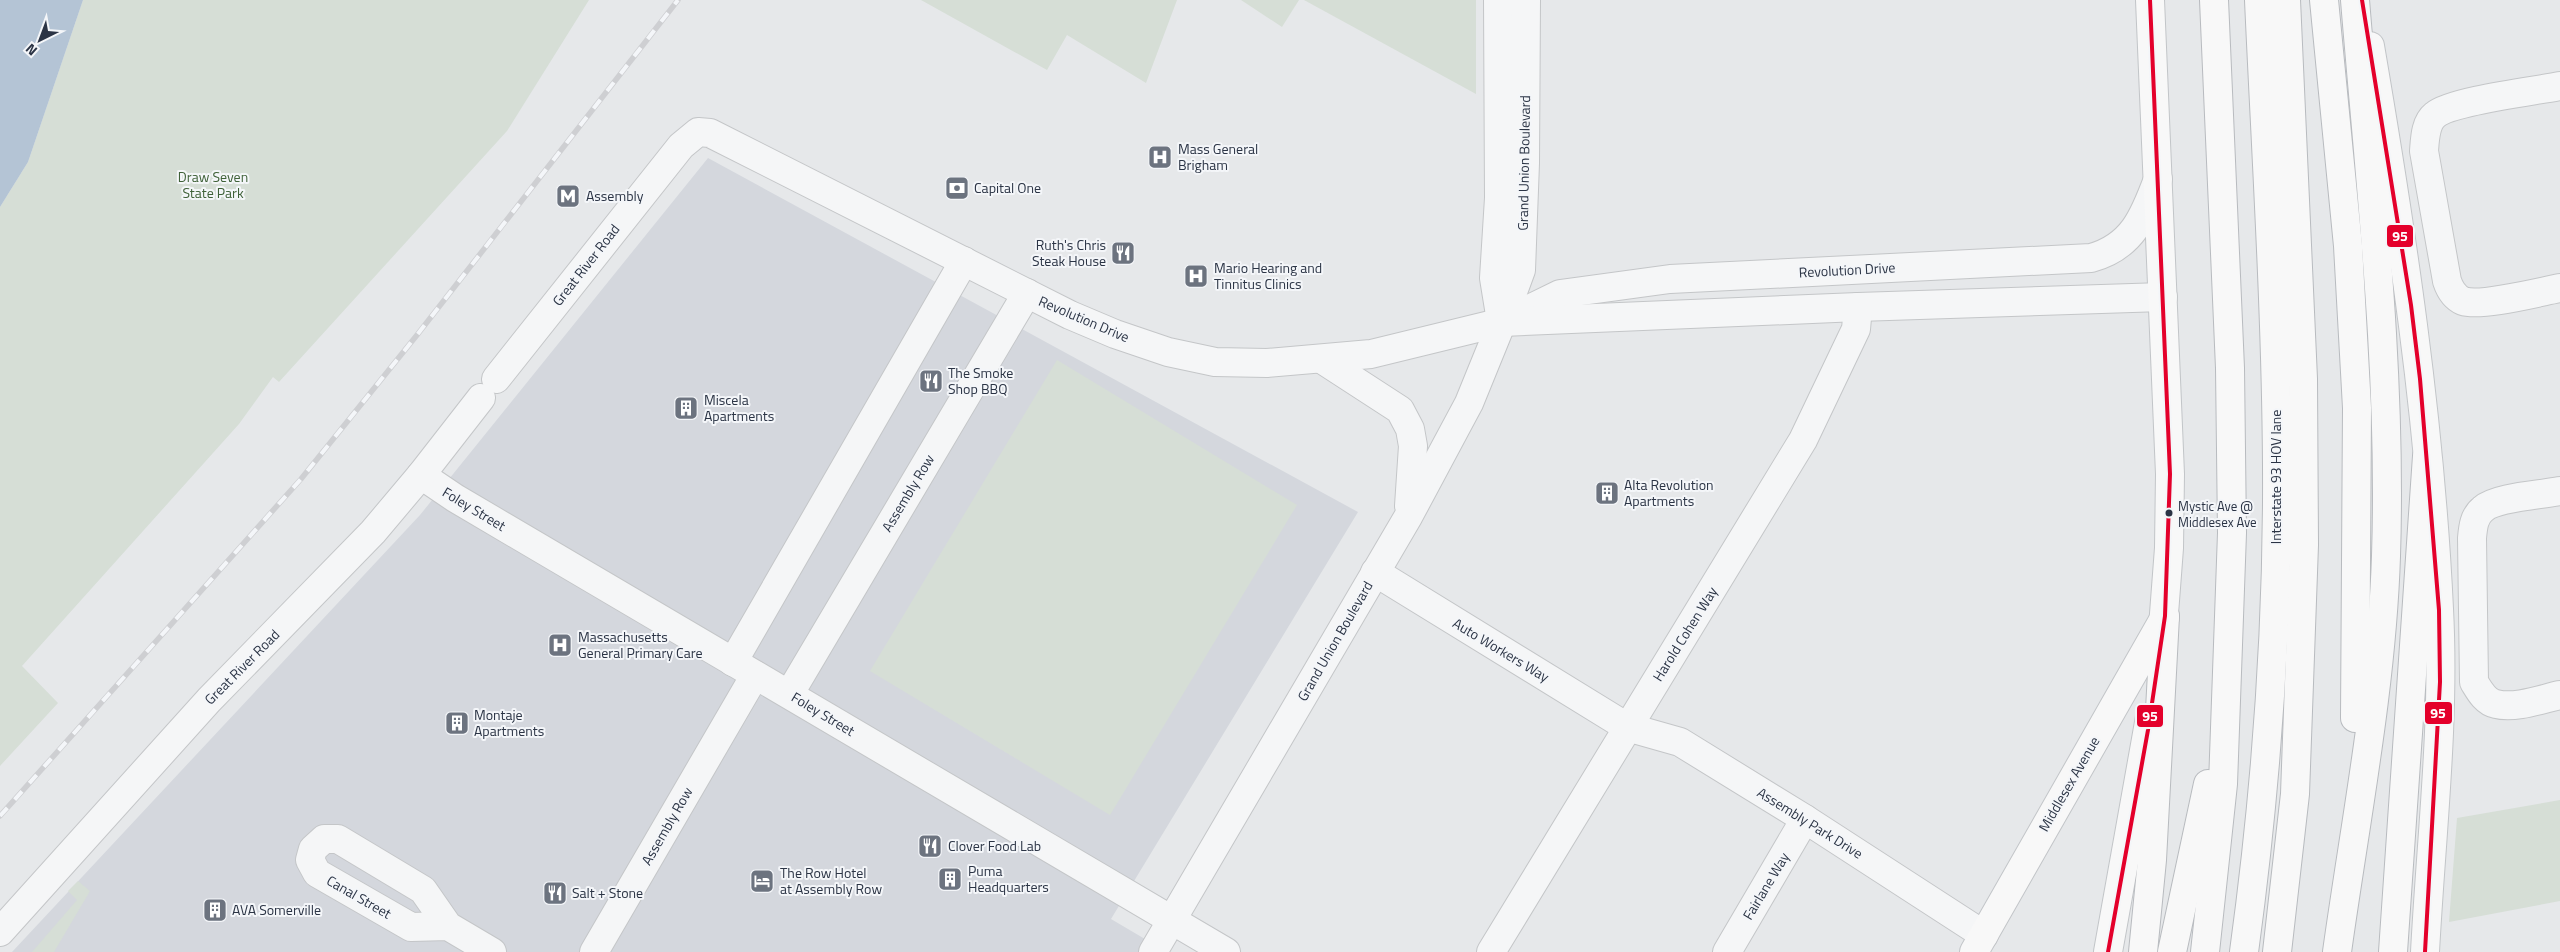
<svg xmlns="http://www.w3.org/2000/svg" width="2560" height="952" font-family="'Titillium Web',sans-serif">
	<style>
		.built { fill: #d4d7dd }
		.green { fill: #d6ded6 }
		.water { fill: #b4c4d5 }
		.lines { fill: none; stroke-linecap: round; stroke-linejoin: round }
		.minor-casing { stroke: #c4c6c8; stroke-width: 30 }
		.major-casing { stroke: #c2c5c8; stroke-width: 30 }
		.highway-casing { stroke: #b8bbbf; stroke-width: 30 }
		.minor { stroke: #f5f6f7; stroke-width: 28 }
		.major { stroke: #f8f8f8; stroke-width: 28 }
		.highway { stroke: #f8f8f8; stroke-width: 28 }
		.rail-casing { stroke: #cecfd2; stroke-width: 5.5 }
		.rail { stroke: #f4f6f9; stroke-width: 4; stroke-dasharray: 11; stroke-linecap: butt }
		.bus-1-casing { stroke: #f4f6f9; stroke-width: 8 }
		.bus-1 { stroke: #e4002b; stroke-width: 4 }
		.bus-dot { fill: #2b3445; stroke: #f4f6f9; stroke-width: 2 }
		.labels { text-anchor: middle; stroke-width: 4; stroke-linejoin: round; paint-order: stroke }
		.bus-label { font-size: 13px; fill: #2b3445; stroke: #f4f6f9; text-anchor: start }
		.poi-label { font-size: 14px; fill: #2b3445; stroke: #f4f6f9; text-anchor: start }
		.street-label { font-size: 14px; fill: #2b3445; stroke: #f4f6f9 }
		.park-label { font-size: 14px; fill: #3f6138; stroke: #f4f6f9 }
		.line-badge { stroke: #f4f6f9; stroke-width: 2 }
		.badge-label { font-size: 14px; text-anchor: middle; font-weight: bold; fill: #fff }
	</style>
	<rect width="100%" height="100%" fill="#e6e8ea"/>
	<!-- built -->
	<polygon class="built" points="708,158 1358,512 1111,919 1167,952 12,952 420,515"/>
	<!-- green -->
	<g class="green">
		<polygon points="83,0 589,0 507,131 279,382 273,377 239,424 22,666 58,703 0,766 0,207 28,162"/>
		<polygon points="921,0 1177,0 1146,83 1067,35 1047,70"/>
		<polygon points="1241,0 1299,0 1282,27"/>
		<polygon points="1304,0 1476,0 1476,94"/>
		<polygon points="1057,360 1297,505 1110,815 870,671"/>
		<polygon points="2560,800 2560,901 2449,922 2457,818"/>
		<polygon points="78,881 90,891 54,952 32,952 77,900 68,891"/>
	</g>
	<!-- water -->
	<polygon class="water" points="0,0 83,0 28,162 0,207"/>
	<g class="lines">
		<!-- minor casing -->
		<g class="minor-casing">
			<g id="minor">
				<polyline points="1498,0 1499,198 1494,278 1501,321"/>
				<path d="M2560,86C2535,91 2451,101 2435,115C2425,123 2425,139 2424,151L2447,281C2450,290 2454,297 2463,301C2481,307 2539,292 2560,288"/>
				<path d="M1511,318L1560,294L1670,279L2091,258C2132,247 2144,217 2158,179"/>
				<polyline points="1323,360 1400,410 1410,429 1413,446 1409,506"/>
				<polyline points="496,379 681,146 698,132 710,133 1070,315 1115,334 1168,352 1215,362 1267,363 1371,354 1502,322 1858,307 2163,297"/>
				<polyline points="421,475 455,498 1226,952"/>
				<path d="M2560,491C2542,495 2496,497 2483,509C2474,516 2473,527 2472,538L2474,682C2479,690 2485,702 2496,704C2515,709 2542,699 2560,695"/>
				<polyline points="1375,572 1627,727 1680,742 1805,819 1984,935"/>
				<polyline points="733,662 964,261"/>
				<polyline points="790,693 1027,293"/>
				<polyline points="448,926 411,927 317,873 310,860 313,849 324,839 338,839 423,890 448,926 492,952"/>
				<polyline points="0,932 209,700 373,532 421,475 481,398"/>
				<polyline points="594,952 755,675"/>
				<polyline points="1153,952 1408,517 1469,403 1502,322 1521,270 1525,163 1526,0"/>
				<polyline points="1491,952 1803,440 1856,329 1858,307"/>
				<polyline points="1727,952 1805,819"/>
			</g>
		</g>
		<!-- major casing -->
		<g class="major-casing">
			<g id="major">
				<polyline points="2150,0 2170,474 2169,548 2162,640"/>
				<path d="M2370,46C2402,233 2430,419 2439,609C2445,723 2431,838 2425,952"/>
				<polyline points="1974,952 2165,617"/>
				<polyline points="2108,952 2150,717"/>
			</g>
		</g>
		<!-- highway casing -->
		<g class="highway-casing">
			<g id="highway">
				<polyline points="2324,0 2348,246 2357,408 2355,718"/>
				<polyline points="2143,952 2152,860 2165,616"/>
				<polyline points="2172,952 2208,784"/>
				<polyline points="2205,952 2223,784 2232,533 2230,368 2214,0"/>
				<path d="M2244,952C2266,791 2278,628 2277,465C2276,310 2266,155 2259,0"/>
				<polyline points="2277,952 2295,794 2304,545 2303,379 2286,0"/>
				<path d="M2337,952C2355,823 2382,686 2386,556C2392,371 2370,185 2355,0"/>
				<polyline points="2393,952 2427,456"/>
			</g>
		</g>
		<!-- minor -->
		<use href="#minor" class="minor"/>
		<!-- major -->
		<use href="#major" class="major"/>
		<!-- highway -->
		<use href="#highway" class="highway"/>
		<!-- rail casing -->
		<g class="rail-casing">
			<polyline id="rail" points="0,816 301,479 417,335 678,0"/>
		</g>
		<!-- rail -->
		<use href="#rail" class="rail"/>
		<!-- bus-1 casing -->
		<g class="bus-1-casing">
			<g id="bus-1">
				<polyline points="2362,0 2411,305 2420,379 2439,610 2440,682 2425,952"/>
				<polyline points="2108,952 2148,730 2165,616 2170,474 2150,0"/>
			</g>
		</g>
		<!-- bus-1 -->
		<use href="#bus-1" class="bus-1"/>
	</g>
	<!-- icons -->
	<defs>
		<g id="hospital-square" transform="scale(1.25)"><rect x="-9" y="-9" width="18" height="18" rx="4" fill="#6c737f" stroke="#f4f6f9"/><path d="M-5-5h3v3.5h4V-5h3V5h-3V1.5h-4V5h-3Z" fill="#fff"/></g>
		<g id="bank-square" transform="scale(1.25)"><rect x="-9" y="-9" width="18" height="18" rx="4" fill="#6c737f" stroke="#f4f6f9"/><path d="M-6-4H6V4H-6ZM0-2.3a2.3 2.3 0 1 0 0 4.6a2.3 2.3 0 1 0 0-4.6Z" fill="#fff"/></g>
		<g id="metro-square" transform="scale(1.25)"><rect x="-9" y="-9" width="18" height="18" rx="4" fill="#6c737f" stroke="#f4f6f9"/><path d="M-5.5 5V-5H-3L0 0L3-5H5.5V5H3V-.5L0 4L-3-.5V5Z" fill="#fff"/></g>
		<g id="restaurant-square" transform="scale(1.25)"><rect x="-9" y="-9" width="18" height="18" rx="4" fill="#6c737f" stroke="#f4f6f9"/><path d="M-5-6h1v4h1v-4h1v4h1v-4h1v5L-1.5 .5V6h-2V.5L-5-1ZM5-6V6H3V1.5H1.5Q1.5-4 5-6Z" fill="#fff"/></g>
		<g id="building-square" transform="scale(1.25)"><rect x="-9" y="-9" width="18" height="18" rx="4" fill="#6c737f" stroke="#f4f6f9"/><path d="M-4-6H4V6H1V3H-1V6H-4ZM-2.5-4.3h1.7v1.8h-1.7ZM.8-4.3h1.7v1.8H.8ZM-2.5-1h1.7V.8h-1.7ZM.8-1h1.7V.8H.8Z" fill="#fff"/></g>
		<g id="hotel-square" transform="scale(1.25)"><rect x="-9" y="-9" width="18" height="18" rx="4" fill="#6c737f" stroke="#f4f6f9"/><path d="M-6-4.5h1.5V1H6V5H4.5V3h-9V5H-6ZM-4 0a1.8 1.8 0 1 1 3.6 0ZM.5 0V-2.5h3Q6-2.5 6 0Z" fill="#fff"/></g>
	</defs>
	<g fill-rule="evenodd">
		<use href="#hospital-square" x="1160" y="157"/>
		<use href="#bank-square" x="957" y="188"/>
		<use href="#metro-square" x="568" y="196"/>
		<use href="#restaurant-square" x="1123" y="253"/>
		<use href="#hospital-square" x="1196" y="276"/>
		<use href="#restaurant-square" x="931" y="381"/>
		<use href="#building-square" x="686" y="408"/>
		<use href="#building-square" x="1607" y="493"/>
		<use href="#hospital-square" x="560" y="645"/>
		<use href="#building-square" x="457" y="723"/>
		<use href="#restaurant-square" x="930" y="846"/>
		<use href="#building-square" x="950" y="879"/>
		<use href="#hotel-square" x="762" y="881"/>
		<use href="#restaurant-square" x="555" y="893"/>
		<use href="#building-square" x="215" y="910"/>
	</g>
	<!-- markers -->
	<circle class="bus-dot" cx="2169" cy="513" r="4.5"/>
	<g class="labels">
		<!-- bus labels -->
		<g class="bus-label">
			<text x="2178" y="511">Mystic Ave @<tspan x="2178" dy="16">Middlesex Ave</tspan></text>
		</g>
		<!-- poi labels -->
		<g class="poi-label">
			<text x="1178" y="154">Mass General<tspan x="1178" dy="16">Brigham</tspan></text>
			<text x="974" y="193">Capital One</text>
			<text x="586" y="201">Assembly</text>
			<text x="1106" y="250" text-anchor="end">Ruth's Chris<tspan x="1106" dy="16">Steak House</tspan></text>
			<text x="1214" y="273">Mario Hearing and<tspan x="1214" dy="16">Tinnitus Clinics</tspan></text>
			<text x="948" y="378">The Smoke<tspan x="948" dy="16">Shop BBQ</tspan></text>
			<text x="704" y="405">Miscela<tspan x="704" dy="16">Apartments</tspan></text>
			<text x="1624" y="490">Alta Revolution<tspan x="1624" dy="16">Apartments</tspan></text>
			<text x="578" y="642">Massachusetts<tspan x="578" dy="16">General Primary Care</tspan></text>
			<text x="474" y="720">Montaje<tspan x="474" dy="16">Apartments</tspan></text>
			<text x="948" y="851">Clover Food Lab</text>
			<text x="968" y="876">Puma<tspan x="968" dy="16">Headquarters</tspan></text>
			<text x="780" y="878">The Row Hotel<tspan x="780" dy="16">at Assembly Row</tspan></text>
			<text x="572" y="898">Salt + Stone</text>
			<text x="232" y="915">AVA Somerville</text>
		</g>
		<!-- street labels -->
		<g class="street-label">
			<text transform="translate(1524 163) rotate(-89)" y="5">Grand Union Boulevard</text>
			<text transform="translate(586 265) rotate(-52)" y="5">Great River Road</text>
			<text transform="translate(1847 270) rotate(-3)" y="5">Revolution Drive</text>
			<text transform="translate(1084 319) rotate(23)" y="5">Revolution Drive</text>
			<text transform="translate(2276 477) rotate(-90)" y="5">Interstate 93 HOV lane</text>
			<text transform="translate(908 493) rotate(-59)" y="5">Assembly Row</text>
			<text transform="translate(474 509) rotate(31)" y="5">Foley Street</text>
			<text transform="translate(1685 634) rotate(-58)" y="5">Harold Cohen Way</text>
			<text transform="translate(1335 641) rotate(-60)" y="5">Grand Union Boulevard</text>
			<text transform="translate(1501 650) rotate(31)" y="5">Auto Workers Way</text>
			<text transform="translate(242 667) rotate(-45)" y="5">Great River Road</text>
			<text transform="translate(823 714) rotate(31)" y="5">Foley Street</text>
			<text transform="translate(2069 784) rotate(-60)" y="5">Middlesex Avenue</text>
			<text transform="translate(1810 823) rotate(32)" y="5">Assembly Park Drive</text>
			<text transform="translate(667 826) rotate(-60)" y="5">Assembly Row</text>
			<text transform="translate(1766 886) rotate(-59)" y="5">Fairlane Way</text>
			<text transform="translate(359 897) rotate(30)" y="5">Canal Street</text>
		</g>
		<!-- park labels -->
		<g class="park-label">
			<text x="213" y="182">Draw Seven<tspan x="213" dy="16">State Park</tspan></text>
		</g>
	</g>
	<g class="line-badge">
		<rect x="2386" y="224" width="28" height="24" rx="5" fill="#e4002b"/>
		<rect x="2424" y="701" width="29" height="24" rx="5" fill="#e4002b"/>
		<rect x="2136" y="704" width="28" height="24" rx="5" fill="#e4002b"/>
	</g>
	<g class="badge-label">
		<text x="2400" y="241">95</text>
		<text x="2438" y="718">95</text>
		<text x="2150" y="721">95</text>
	</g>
	<!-- north arrow -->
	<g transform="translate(40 40) rotate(222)" stroke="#f4f6f9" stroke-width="4" paint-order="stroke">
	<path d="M0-4L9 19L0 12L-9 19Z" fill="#2b3445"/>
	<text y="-8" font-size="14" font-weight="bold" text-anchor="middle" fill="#2b3445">N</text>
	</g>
</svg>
